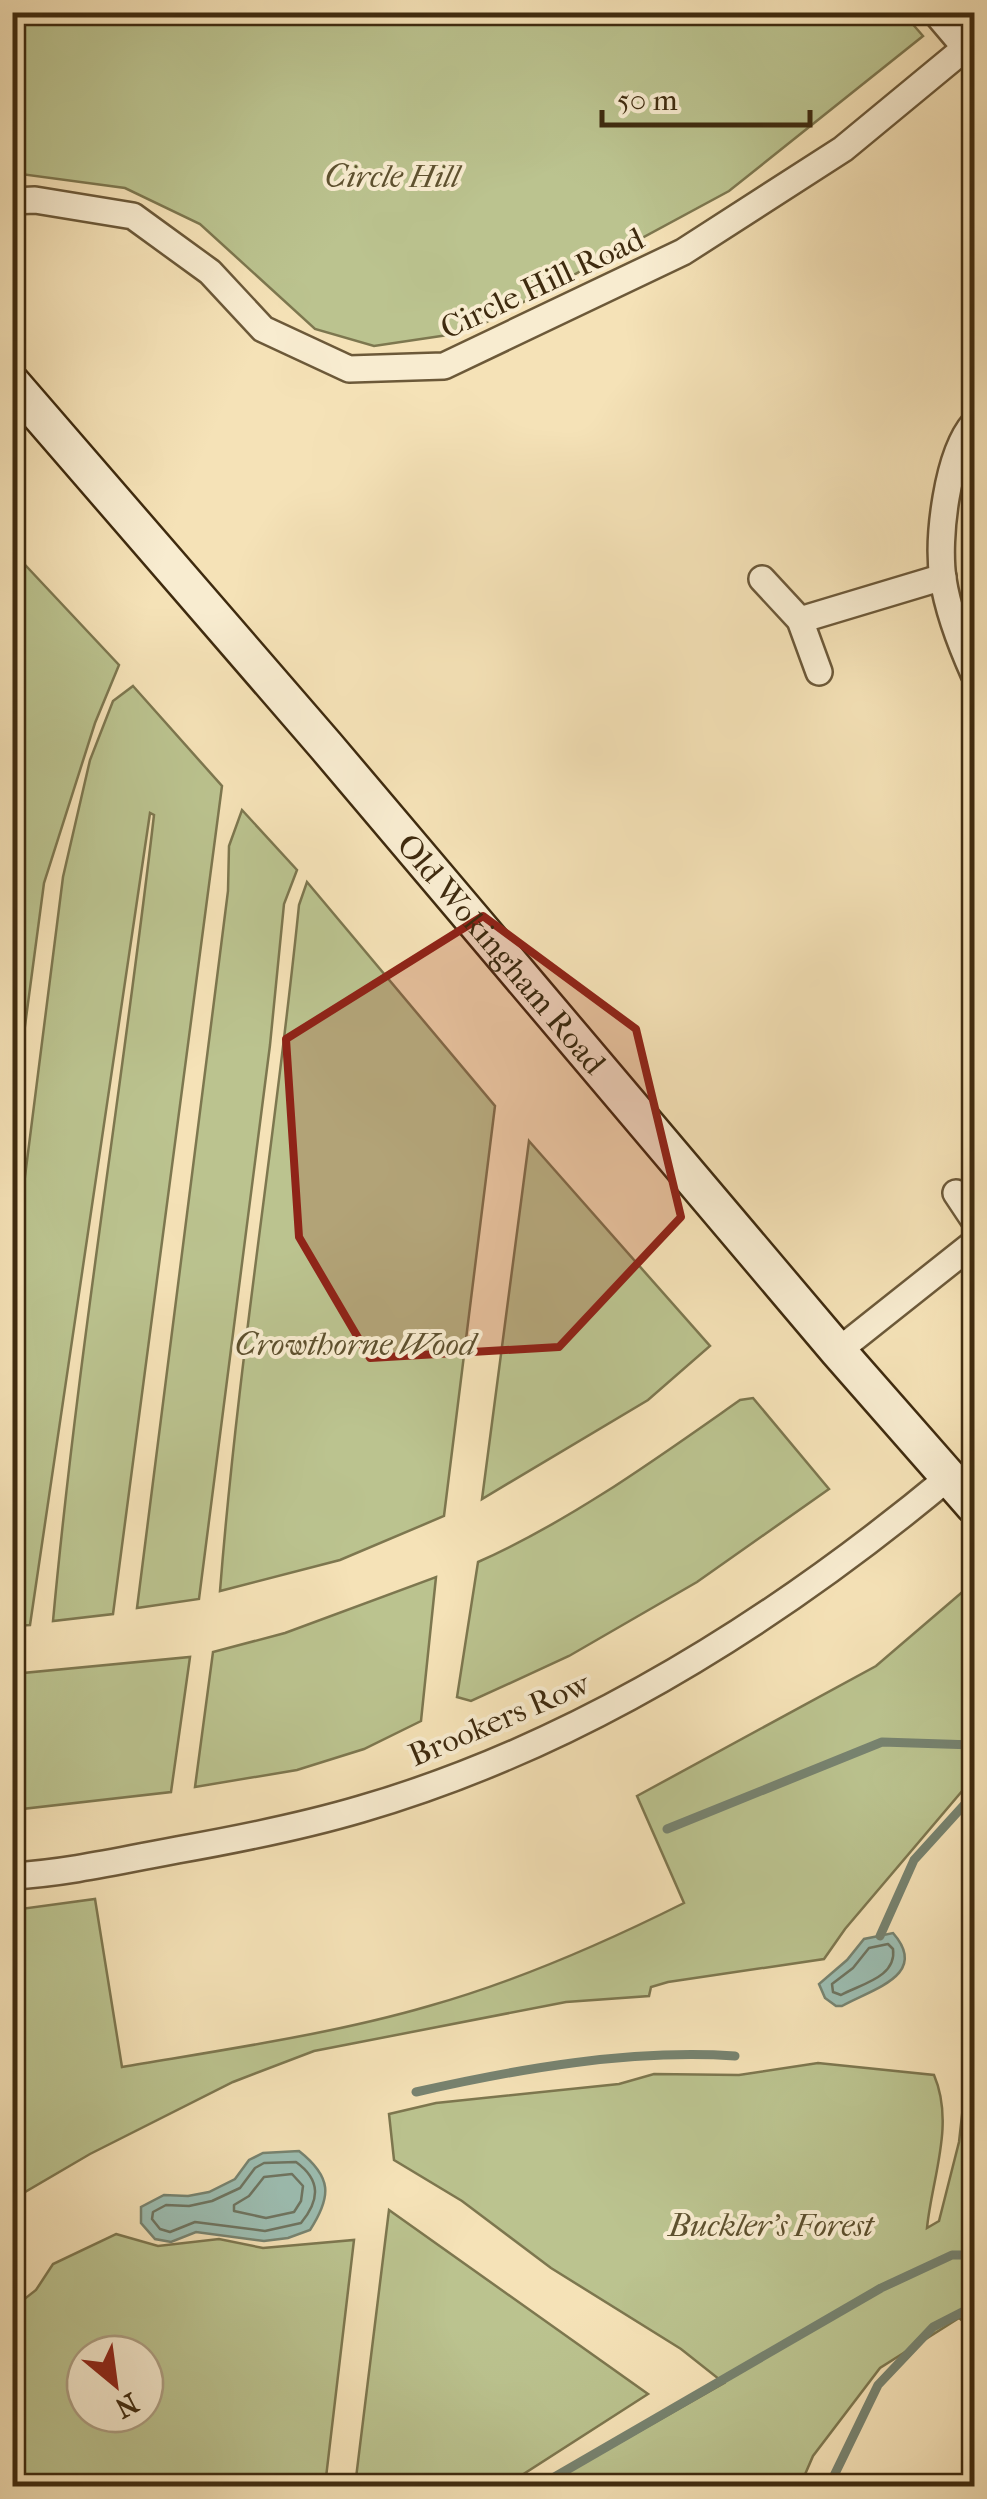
<svg xmlns="http://www.w3.org/2000/svg" width="987" height="2499" font-family="'IM FELL French Canon',serif">
	<style>
		.green { fill: #bbc38f; stroke: #7d774f; stroke-width: 2.5; fill-rule: evenodd }
		.water { fill: #9cbdb1; stroke: #778370; stroke-width: 2.5 }
		.lines { fill: none; stroke-linecap: round; stroke-linejoin: round }
		.shore { stroke: #6e7460; stroke-width: 2.5 }
		.stream { stroke: #778370; stroke-width: 9 }
		.street-casing { stroke: #6c5939; stroke-width: 30 }
		.secondary-casing { stroke: #3f2b0f; stroke-width: 40 }
		.street { stroke: #f8ecd0; stroke-width: 25 }
		.secondary { stroke: #f8ecd0; stroke-width: 35 }
		.marked { fill: #8f2418; fill-opacity: 0.2; stroke: #8f2418; stroke-width: 8; stroke-linejoin: round }
		.labels { text-anchor: middle; stroke-width: 8; stroke-linejoin: round; paint-order: stroke }
		.park-label { font-size: 32px; font-style: italic; fill: #5e512f; stroke: #f8ecd0 }
		.street-label { font-size: 32px; fill: #3f2b0f; stroke: #f8ecd0 }
	</style>
	<rect width="100%" height="100%" fill="#f5e2b7"/>
	<filter id="stains"><feTurbulence type="fractalNoise" baseFrequency=".002" numOctaves="4"/><feColorMatrix values="0 0 0 0 .2 0 0 0 0 .09 0 0 0 0 .02 0 0 0 .5 -.17"/></filter>
	<radialGradient id="worn" r=".72"><stop offset=".6" stop-color="#630" stop-opacity="0"/><stop offset="1" stop-color="#630" stop-opacity=".3"/></radialGradient>
	<!-- green -->
	<g class="green">
		<polygon points="903,13 923,36 729,191 468,332 374,346 315,329 200,224 125,188 13,173 13,13"/>
		<polygon points="13,552 119,665 95,723 44,883 13,1116"/>
		<path d="M133,686L222,786L113,1614L53,1621C78,1351 123,1084 154,815L150,813L30,1625L13,1626V1271L63,877L90,760L113,701Z"/>
		<polygon points="242,810 297,870 284,904 270,1045 199,1599 137,1608 228,891 229,846"/>
		<path d="M307,882L495,1106L444,1516L340,1560L220,1591C238,1361 276,1134 299,905Z"/>
		<polygon points="529,1141 710,1346 648,1400 482,1499"/>
		<path d="M753,1398L829,1489L697,1582L569,1656L471,1701L457,1697L478,1562C572,1520 656,1459 740,1400Z"/>
		<polygon points="436,1577 421,1721 364,1749 297,1770 195,1787 213,1652 285,1633"/>
		<path d="M974,1582V1777L845,1929L824,1959L668,1982L651,1987L649,1996L566,2002L314,2051L233,2082L90,2154L13,2199V1910L95,1899L122,2067C222,2050 333,2034 429,2006C518,1981 602,1944 684,1903L637,1796L876,1666Z"/>
		<polygon points="190,1657 171,1792 13,1810 13,1674"/>
		<path d="M974,2061V2330L959,2318L880,2368L813,2456L800,2486H543L724,2383L681,2349L551,2268L462,2201L394,2160L389,2114L436,2103L619,2084L654,2074L739,2075L818,2063L934,2075C955,2124 932,2178 927,2228L939,2221L959,2142L968,2062Z"/>
		<polygon points="389,2210 648,2394 505,2486 364,2486 356,2478"/>
		<path d="M116,2234L158,2246L219,2239L263,2248L354,2240L325,2486H13V2308L36,2290L53,2264ZM85,2354H145V2414H85Z"/>
	</g>
	<!-- water -->
	<g class="water">
		<path d="M893,1933C930,1975 872,1989 842,2006H836L825,1998L819,1984L847,1960L864,1939Z"/>
		<path d="M299,2151C332,2177 332,2196 310,2230L288,2238L264,2241L196,2232L171,2242L155,2239L141,2223V2207L164,2195L188,2196L209,2192L235,2179L249,2160L263,2153Z"/>
	</g>
	<g class="lines">
		<!-- shore -->
		<g class="shore">
			<path d="M888,1944L893,1949C897,1977 861,1984 841,1995L833,1992L832,1984L853,1968L869,1948Z"/>
			<path d="M296,2162C321,2180 320,2200 301,2223L265,2231L195,2222L170,2232L160,2229L152,2219L153,2212L166,2205L189,2206L212,2201L240,2188L255,2168L264,2163Z"/>
			<polygon points="292,2174 303,2186 301,2201 294,2212 266,2218 234,2211 234,2205 249,2196 264,2177"/>
		</g>
		<!-- stream -->
		<g class="stream">
			<polyline points="667,1829 882,1742 974,1745"/>
			<polyline points="880,1936 914,1860 974,1794"/>
			<polyline points="971,2091 974,2098"/>
			<path d="M416,2092C518,2069 629,2049 735,2056"/>
			<polyline points="539,2486 881,2288 952,2255 974,2255"/>
			<polyline points="829,2486 878,2385 933,2327 974,2306"/>
		</g>
		<!-- street casing -->
		<g class="street-casing">
			<g id="street">
				<polyline points="935,12 974,58"/>
				<polyline points="12,201 35,200 133,216 210,272 263,329 349,369 444,366 683,252 843,149 964,49"/>
				<path d="M974,423C947,454 937,538 943,579C948,611 961,645 974,674"/>
				<polyline points="762,579 800,620 819,672"/>
				<polyline points="800,620 943,577"/>
				<polyline points="956,1193 974,1220"/>
				<polyline points="838,1351 974,1243"/>
				<path d="M12,1876C67,1873 123,1860 177,1850C239,1839 300,1827 361,1809C578,1746 776,1621 949,1477"/>
			</g>
		</g>
		<!-- secondary casing -->
		<g class="secondary-casing">
			<g id="secondary">
				<path id="s1" d="M12,383L326,746L838,1351L974,1506"/>
			</g>
		</g>
		<!-- street -->
		<use href="#street" class="street"/>
		<!-- secondary -->
		<use href="#secondary" class="secondary"/>
	</g>
	<!-- marked area -->
	<path class="marked" d="M483,916L636,1029L681,1217L559,1347L370,1358L299,1237L286,1039Z"/>
	<g class="labels">
		<!-- park labels -->
		<g class="park-label">
			<text x="392" y="187">Circle Hill</text>
			<text x="355" y="1355">Crowthorne Wood</text>
			<text x="771" y="2236">Buckler's Forest</text>
		</g>
		<!-- street labels -->
		<g class="street-label">
			<text transform="translate(542 283) rotate(-25)" y="11">Circle Hill Road</text>
			<text dy="11" stroke="none"><textPath href="#s1" startOffset="752">Old Wokingham Road</textPath></text>
			<text transform="translate(499 1719) rotate(-23)" y="11">Brookers Row</text>
		</g>
	</g>
	<!-- margin -->
	<rect width="987" height="2499" fill="none" stroke="#f5e2b7" stroke-width="50"/>
	<rect x="15" y="15" width="957" height="2469" fill="none" stroke="#3f2b0f" stroke-width="5"/>
	<rect x="25" y="25" width="937" height="2449" fill="none" stroke="#3f2b0f" stroke-width="2.5"/>
	<!-- north arrow -->
	<g transform="translate(115 2384) rotate(151)"><circle r="48" fill="#f8ecd0" stroke="#ae9f83" stroke-width="2.5"/>
	<path d="M0-8L18 38L0 25L-18 38Z" fill="#8f2418"/>
	<text y="-15" font-size="28" font-weight="bold" text-anchor="middle" fill="#3f2b0f">N</text>
	</g>
	<!-- scale -->
	<path d="M602 110v15h208v-15" fill="none" stroke="#3f2b0f" stroke-width="5"/>
	<text x="617" y="110" font-size="30" fill="#3f2b0f" stroke="#f8ecd0" stroke-width="8" paint-order="stroke">50 m</text>
	<rect width="100%" height="100%" filter="url(#stains)"/>
	<rect width="100%" height="100%" fill="url(#worn)"/>
</svg>
